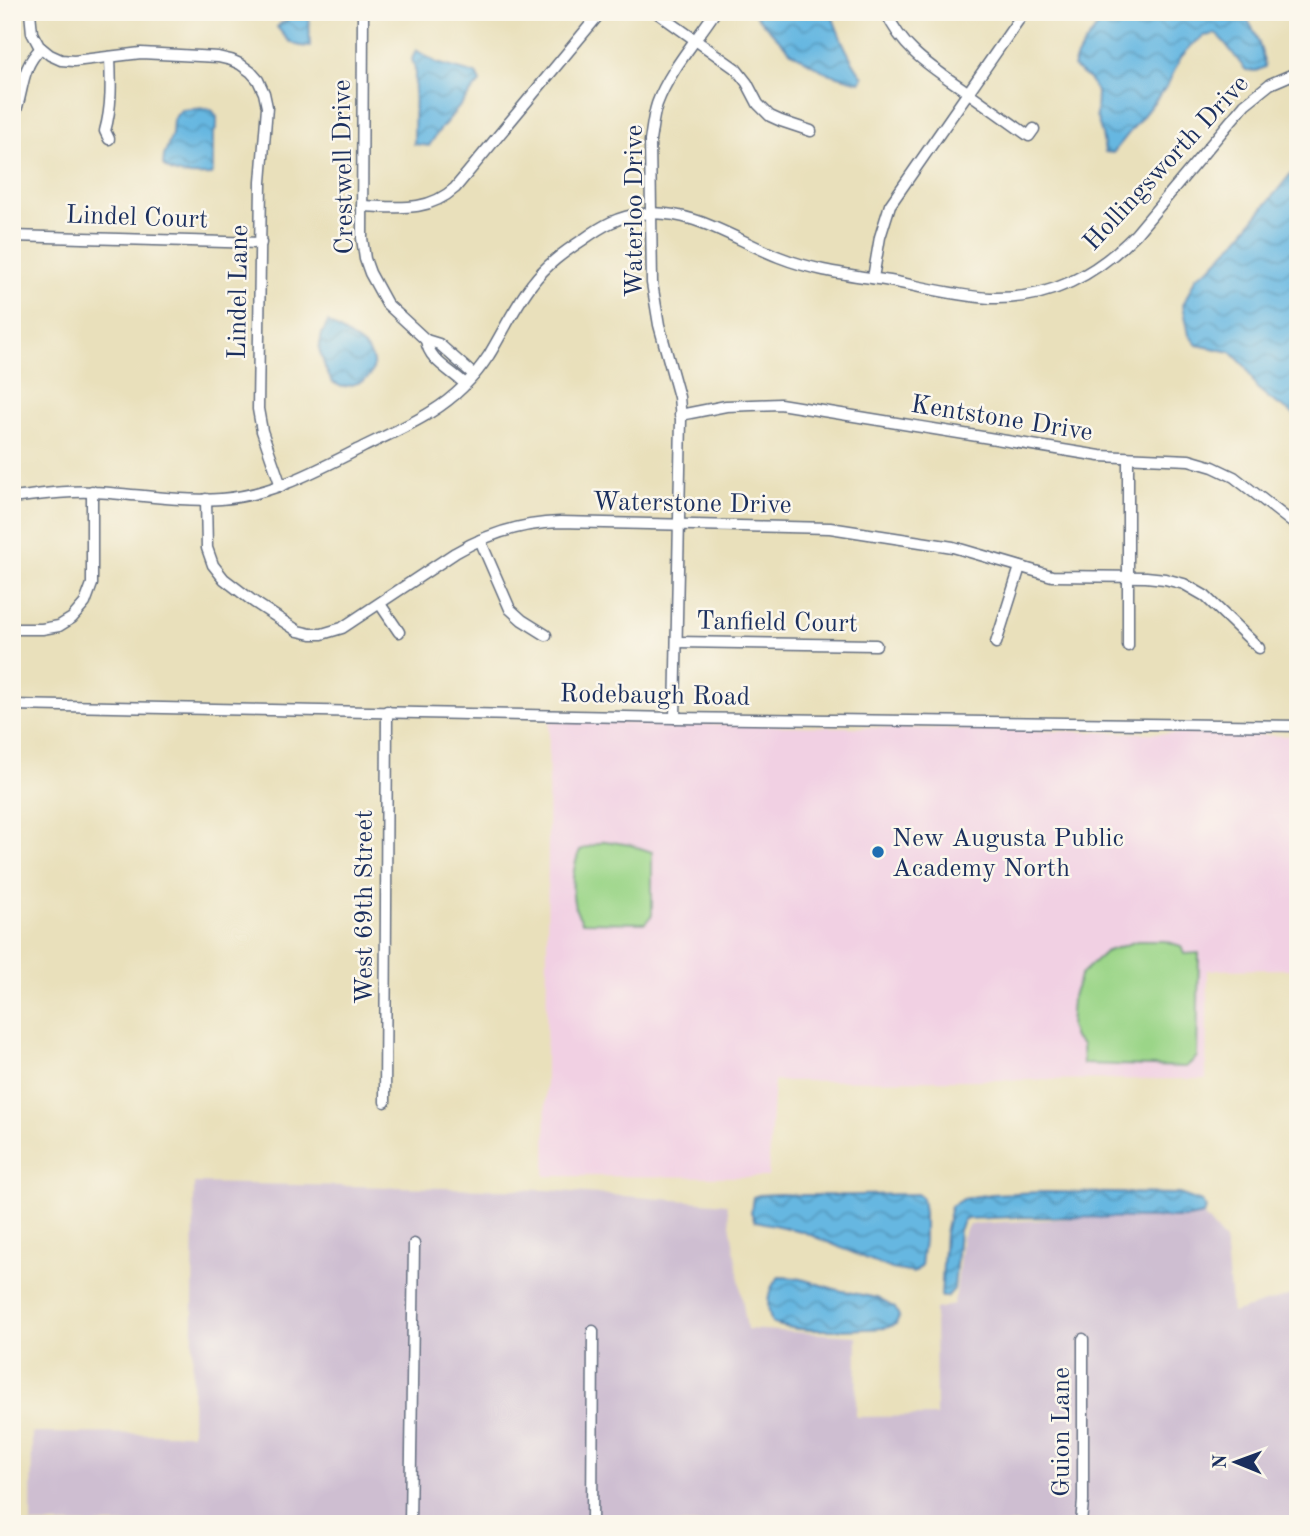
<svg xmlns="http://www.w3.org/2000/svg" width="1310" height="1536" font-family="'Old Standard TT',serif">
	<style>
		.built { fill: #f1d0e3 }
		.industrial { fill: #cebed1 }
		.green { fill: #9bd588; stroke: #5b8273; stroke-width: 2 }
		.water { fill: url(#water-waves); stroke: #4073a0; stroke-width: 2 }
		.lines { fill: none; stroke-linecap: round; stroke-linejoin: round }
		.minor-casing { stroke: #636d7f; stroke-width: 13 }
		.minor { stroke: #fff; stroke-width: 10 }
		.poi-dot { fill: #1f6fb2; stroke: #fbf7ec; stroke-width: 2.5 }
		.labels { text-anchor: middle; stroke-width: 5; stroke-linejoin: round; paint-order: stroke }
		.street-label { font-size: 26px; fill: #1b2f5e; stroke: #fbf7ec }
		.poi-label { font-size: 26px; fill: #1b2f5e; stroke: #fbf7ec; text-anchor: start }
	</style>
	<defs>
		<pattern id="water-waves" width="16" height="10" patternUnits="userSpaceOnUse" patternTransform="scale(1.75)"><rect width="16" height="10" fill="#66b7e1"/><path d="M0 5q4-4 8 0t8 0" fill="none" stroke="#5395ba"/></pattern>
	</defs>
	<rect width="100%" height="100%" fill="#fbf7ec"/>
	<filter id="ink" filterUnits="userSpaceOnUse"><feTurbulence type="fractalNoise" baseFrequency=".0143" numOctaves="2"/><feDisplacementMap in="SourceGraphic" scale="14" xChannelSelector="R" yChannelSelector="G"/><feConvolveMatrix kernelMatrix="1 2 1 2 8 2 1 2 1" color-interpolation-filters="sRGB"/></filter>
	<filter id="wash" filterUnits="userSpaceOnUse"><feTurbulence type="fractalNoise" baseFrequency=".00686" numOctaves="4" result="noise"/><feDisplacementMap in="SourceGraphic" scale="28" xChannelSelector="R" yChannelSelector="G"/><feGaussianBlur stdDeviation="1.57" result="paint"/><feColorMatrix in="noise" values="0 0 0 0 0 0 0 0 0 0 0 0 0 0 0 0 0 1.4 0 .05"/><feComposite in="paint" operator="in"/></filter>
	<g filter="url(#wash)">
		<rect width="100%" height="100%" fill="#e9e0bb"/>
		<!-- built -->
		<polygon class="built" points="549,721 1298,736 1298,969 1208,970 1206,1079 774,1081 768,1177 545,1176"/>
		<!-- industrial -->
		<polygon class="industrial" points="194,1183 547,1190 727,1204 747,1329 857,1336 856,1417 936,1416 935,1309 953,1305 956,1294 962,1237 969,1224 1079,1218 1188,1218 1203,1215 1225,1241 1232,1313 1298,1293 1298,1524 31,1524 32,1433 192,1434"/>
		<!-- green -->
		<g class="green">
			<path d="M605,841L631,845L652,852V915L645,923L582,922C580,917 576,912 575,907C570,888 573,866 580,850Z"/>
			<polygon points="1137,941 1165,941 1181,946 1184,954 1199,953 1197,1057 1186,1067 1083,1064 1082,1045 1074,1038 1070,1026 1072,999 1081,974 1105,952"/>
		</g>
		<!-- water -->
		<g class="water">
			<path d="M283,12H309L310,47C290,46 289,41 277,27L281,23L287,21Z"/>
			<path d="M755,12H831C839,36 848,57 863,77L860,82L827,73L791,52L755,15Z"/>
			<path d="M1107,12H1241C1254,25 1262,49 1265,67L1256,71L1246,70C1235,58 1228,44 1216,34L1204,36L1192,45L1181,57L1167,86L1113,153L1105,152L1102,134L1096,115L1097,92L1088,78L1073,67C1079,46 1097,31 1107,12Z"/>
			<polygon points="416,50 437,63 476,74 480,82 438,132 429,146 414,144 415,69 412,59"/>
			<path d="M207,108L213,111L217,117V125L213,136V170L211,175C195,175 175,178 163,165L164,156L172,134L173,120L181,110Z"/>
			<polygon points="1298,165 1298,417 1270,399 1257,388 1245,366 1231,352 1197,345 1189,335 1183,305 1196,277 1211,267 1237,240"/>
			<path d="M328,322C340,331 354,338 365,348C370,352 372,357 373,362C376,381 356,384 342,387L332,382L326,370L319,349L322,334Z"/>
			<polygon points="1043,1192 1179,1194 1202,1202 1206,1209 1203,1215 1188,1218 1017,1217 964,1219 959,1230 954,1289 947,1297 941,1297 945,1233 951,1206 965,1198 992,1194"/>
			<path d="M780,1194C826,1197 871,1194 917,1194L922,1198L924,1213V1240L921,1266L914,1273L892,1269L801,1231L755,1221L751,1212L753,1197L759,1195Z"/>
			<path d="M779,1277L798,1278L838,1290L877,1298L895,1308L899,1316L896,1324L886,1328C857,1329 798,1334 772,1323C766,1306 766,1290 779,1277Z"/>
		</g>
	</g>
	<g filter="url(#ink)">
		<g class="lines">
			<!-- minor casing -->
			<g class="minor-casing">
				<g id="minor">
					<polyline points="30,12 32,33 39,46 50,55 61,60 74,61 141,53 218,57 231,60 240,64 251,72 258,80 264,93 267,107 261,182 258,409 262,431 281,486"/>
					<polyline points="363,12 362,238 365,259 370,273 387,304 426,340 439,344 474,375"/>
					<polyline points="656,12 736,69 747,83 758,104 770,116 781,121 811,131"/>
					<path d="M886,12C903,51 933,68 966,91C987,106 1008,121 1029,136L1034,129"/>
					<path d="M12,120C25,94 18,71 41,48"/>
					<path d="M109,139L105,131C112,106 111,83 110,57"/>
					<path d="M362,206C397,207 427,213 455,188L601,12"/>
					<polyline points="12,236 261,243"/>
					<polyline points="873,278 880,237 890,205 1024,12"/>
					<path d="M426,340C429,361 451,370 465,384"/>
					<polyline points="680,415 726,406 780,404 1100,456 1189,460 1213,467 1234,477 1298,527"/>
					<path d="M12,498C39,495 67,490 94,492C136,494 179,502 221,499C273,495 317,470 363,447C385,436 409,426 431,412C454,398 474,378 489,355C503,332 515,306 532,284C546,265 564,252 584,239C602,226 619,216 641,214C693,208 733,239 779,257C814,271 853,275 890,281C923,287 957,296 990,298C1050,300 1096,275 1136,234L1245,104L1270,84L1298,72"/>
					<path d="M206,499L207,548L213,565L224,579L254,602L298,631L311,634H322L342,628L455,553C487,534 522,523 560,522L830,528L953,547L1052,576L1146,577L1165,579L1184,584L1205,596L1259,648"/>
					<polyline points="480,540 510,609 522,620 546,635"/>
					<polyline points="380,604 399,632"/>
					<polyline points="12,629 42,629 59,626 72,618 85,603 92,584 92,491"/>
					<polyline points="677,642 876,645"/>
					<polyline points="996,643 1020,567"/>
					<polyline points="1128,646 1128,458"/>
					<polyline points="12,705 675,718 1298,726"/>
					<path d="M675,718L681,419L679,397L659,325L652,283L650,141C652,129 653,116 657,104C669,71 696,41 715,12"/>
					<polyline points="385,1102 387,711"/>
					<polyline points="410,1524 414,1244"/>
					<polyline points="592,1524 593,1331"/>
					<polyline points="1081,1524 1083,1501 1083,1339"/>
				</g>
			</g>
			<!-- minor -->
			<use href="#minor" class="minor"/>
		</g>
	</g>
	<!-- markers -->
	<circle class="poi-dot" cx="878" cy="852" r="7"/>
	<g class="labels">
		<!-- street labels -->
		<g class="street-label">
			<text transform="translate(1165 162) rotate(-47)" y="9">Hollingsworth Drive</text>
			<text transform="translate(342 167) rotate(-91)" y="9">Crestwell Drive</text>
			<text transform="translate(633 211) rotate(-90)" y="9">Waterloo Drive</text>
			<text transform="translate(137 216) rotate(2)" y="9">Lindel Court</text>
			<text transform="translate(237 292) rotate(-89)" y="9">Lindel Lane</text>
			<text transform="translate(1002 417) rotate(9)" y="9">Kentstone Drive</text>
			<text transform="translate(692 502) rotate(1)" y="9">Waterstone Drive</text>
			<text transform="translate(777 621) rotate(1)" y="9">Tanfield Court</text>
			<text transform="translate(655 694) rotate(1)" y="9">Rodebaugh Road</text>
			<text transform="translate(363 907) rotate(-90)" y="9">West 69th Street</text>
			<text transform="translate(1060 1432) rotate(-90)" y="9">Guion Lane</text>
		</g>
		<!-- poi labels -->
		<g class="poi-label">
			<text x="892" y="846">New Augusta Public<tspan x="892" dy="30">Academy North</tspan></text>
		</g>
	</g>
	<!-- margin -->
	<rect width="1310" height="1536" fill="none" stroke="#fbf7ec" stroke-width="42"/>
	<!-- north arrow -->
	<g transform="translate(1236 1462) rotate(271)" stroke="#fbf7ec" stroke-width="5" paint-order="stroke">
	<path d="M0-5L12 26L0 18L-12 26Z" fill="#1b2f5e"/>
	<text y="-10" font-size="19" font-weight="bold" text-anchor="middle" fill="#1b2f5e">N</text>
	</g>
</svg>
